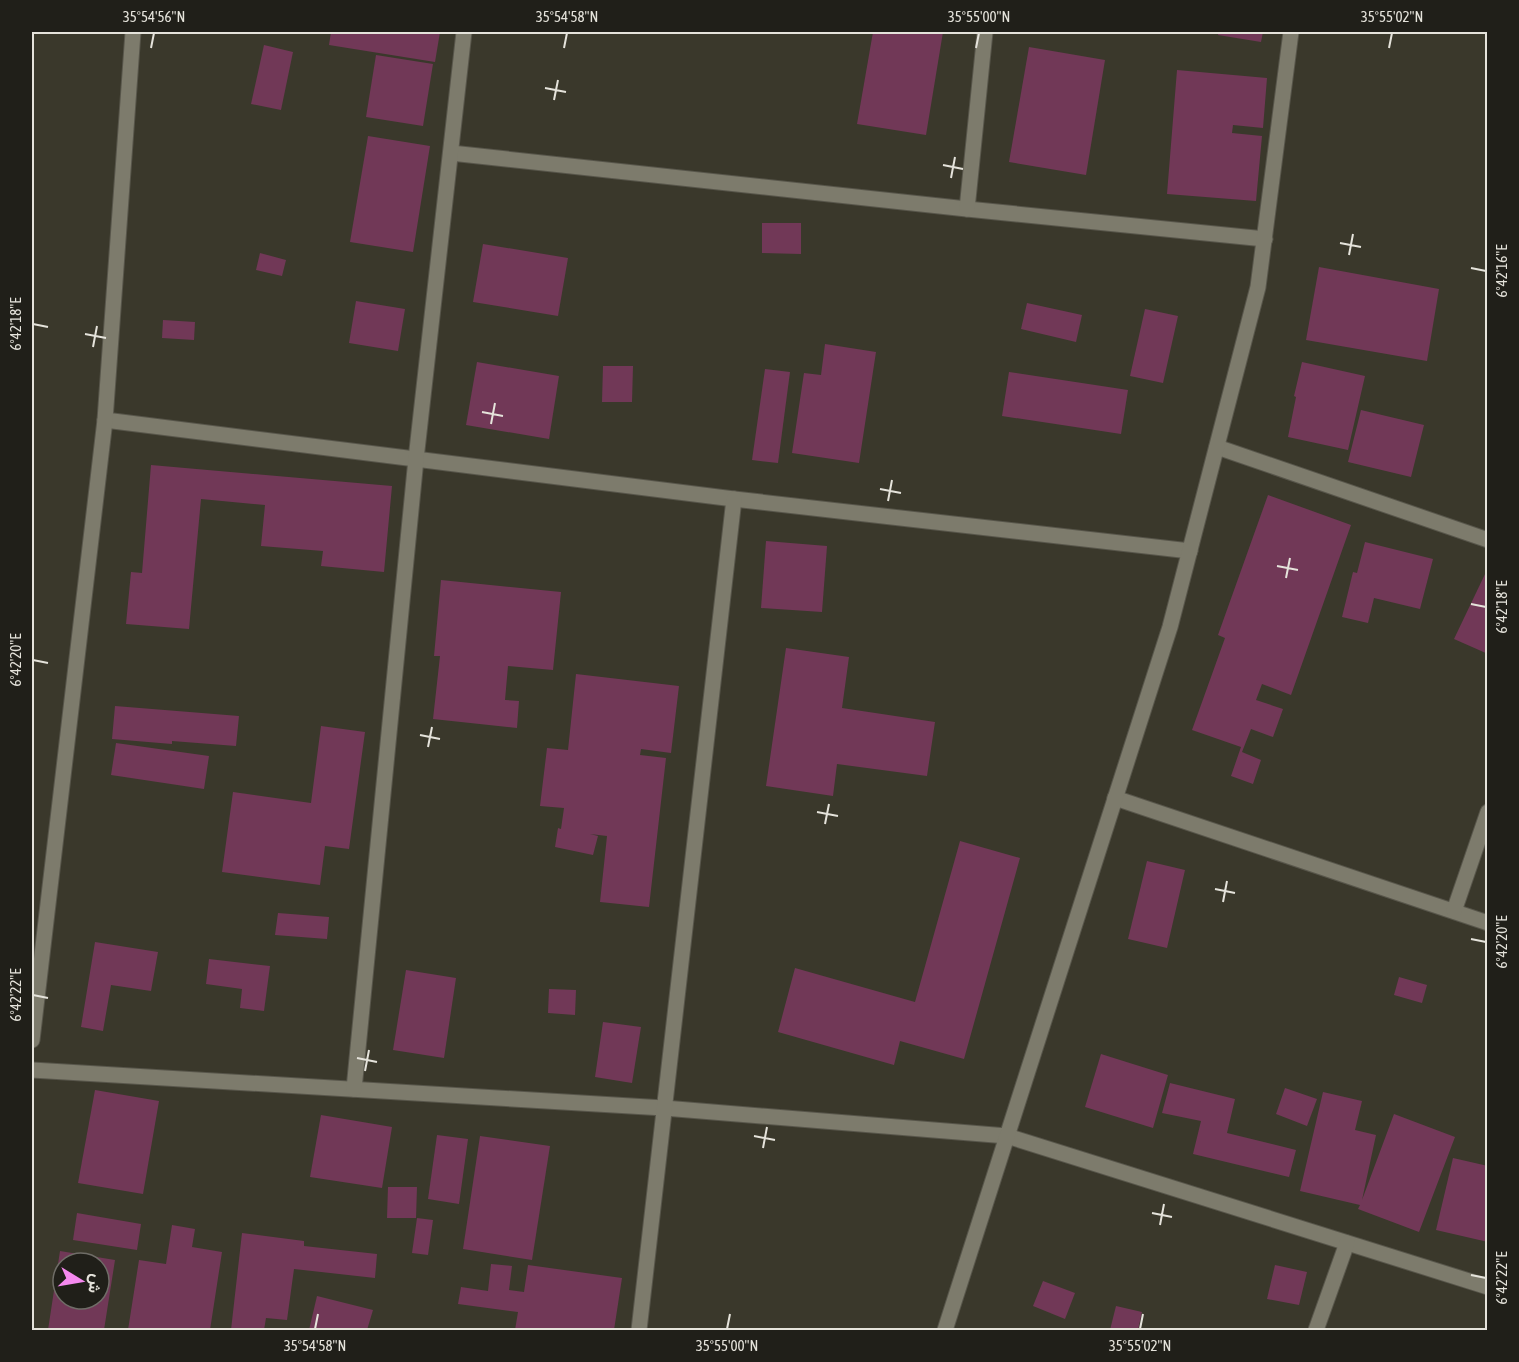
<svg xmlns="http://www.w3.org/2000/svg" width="1519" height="1362" font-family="'Asap Condensed',Vazirmatn,sans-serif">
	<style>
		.building { fill: #713857; fill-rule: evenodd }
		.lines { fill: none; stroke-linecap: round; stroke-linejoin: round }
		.minor-casing { stroke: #58564b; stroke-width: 17 }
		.minor { stroke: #7d7b6c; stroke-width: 15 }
		.ticks { fill: none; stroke: #e5e3db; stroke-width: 2 }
		.neatline { fill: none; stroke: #e5e3db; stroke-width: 2 }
		.ticks-label { font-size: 15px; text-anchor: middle; fill: #e5e3db }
	</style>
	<rect width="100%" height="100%" fill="#3a382b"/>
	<!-- building -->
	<g class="building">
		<polygon points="331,32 440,32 435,62 329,45"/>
		<polygon points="873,32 943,32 926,135 857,124"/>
		<polygon points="1219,32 1263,32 1261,42 1218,35"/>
		<polygon points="264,45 293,52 281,110 251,104"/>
		<polygon points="1029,47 1105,60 1086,175 1009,162"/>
		<polygon points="376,55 433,64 423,126 366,117"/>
		<polygon points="1177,70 1267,78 1263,128 1233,125 1232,133 1262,136 1256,201 1167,194"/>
		<polygon points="368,136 430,146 413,252 350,242"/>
		<polygon points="762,223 801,223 801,254 762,253"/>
		<polygon points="483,244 568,258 558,316 473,302"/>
		<polygon points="260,253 286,260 282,276 256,270"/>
		<polygon points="1319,267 1439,289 1427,361 1306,340"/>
		<polygon points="356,301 405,309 398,351 349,343"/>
		<polygon points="1027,303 1082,315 1076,342 1021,329"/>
		<polygon points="1145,309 1178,316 1163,383 1130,376"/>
		<polygon points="163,320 195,322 194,340 162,338"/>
		<polygon points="825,344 876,352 859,463 792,453 804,373 821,375"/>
		<polygon points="477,362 559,376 549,439 466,425"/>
		<polygon points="1302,362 1365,376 1348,450 1288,437 1296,397 1294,396"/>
		<polygon points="603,366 633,366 632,402 602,402"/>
		<polygon points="765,369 790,372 778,463 752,460"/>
		<polygon points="1009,372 1128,390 1121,434 1002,416"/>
		<polygon points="1361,410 1424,425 1411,477 1348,462"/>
		<polygon points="151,465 392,486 384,572 321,566 323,551 261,546 265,505 201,499 189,629 126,624 131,572 142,573"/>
		<polygon points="1268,495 1351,525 1291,695 1262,684 1256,700 1283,709 1273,737 1251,729 1242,752 1261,760 1253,784 1231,776 1241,747 1192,730 1225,638 1218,635"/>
		<polygon points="766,541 827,546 822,612 761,608"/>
		<polygon points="1365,542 1433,559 1420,609 1374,598 1368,623 1342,617 1353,572 1357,573"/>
		<polygon points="1486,572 1488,572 1488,654 1454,639"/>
		<polygon points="441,580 561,592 553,670 508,666 505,700 519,701 517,728 433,719 440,656 434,656"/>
		<polygon points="786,648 849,657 842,708 935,722 927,776 837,764 833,796 766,786"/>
		<polygon points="576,674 679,686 671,753 641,749 640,755 666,758 649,907 600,902 607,836 590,834 598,836 593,855 555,847 558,828 561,829 564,808 540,806 547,748 568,750"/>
		<polygon points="115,706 239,716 236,746 172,741 172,744 112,739"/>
		<polygon points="321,726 365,732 349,849 325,846 320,885 222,872 233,792 311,803"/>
		<polygon points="116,743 209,756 204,789 111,775"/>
		<polygon points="960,841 1020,858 964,1059 900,1041 894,1065 778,1032 795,968 915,1002"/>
		<polygon points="1147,861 1185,870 1167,948 1128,939"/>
		<polygon points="278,913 329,917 327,939 275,935"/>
		<polygon points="95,942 158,952 151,991 111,985 103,1031 81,1027"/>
		<polygon points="209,959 270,966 264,1011 240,1008 242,989 206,984"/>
		<polygon points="406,970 456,978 444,1058 393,1050"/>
		<polygon points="1399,977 1427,985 1422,1003 1394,995"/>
		<polygon points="549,989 576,990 575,1015 548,1013"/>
		<polygon points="603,1022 641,1027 632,1083 595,1077"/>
		<polygon points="1101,1054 1168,1075 1153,1128 1085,1107"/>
		<polygon points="1170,1083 1235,1099 1227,1133 1296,1150 1289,1177 1193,1154 1201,1121 1162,1113"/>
		<polygon points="1285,1088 1317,1099 1307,1126 1276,1114"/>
		<polygon points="95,1090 159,1101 143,1194 78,1183"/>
		<polygon points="1323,1092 1362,1101 1355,1130 1376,1135 1362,1200 1394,1114 1455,1137 1419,1232 1358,1209 1360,1205 1300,1191"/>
		<polygon points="321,1115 392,1127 382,1188 310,1177"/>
		<polygon points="437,1135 468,1139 459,1204 428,1199"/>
		<polygon points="480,1136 550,1146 532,1260 463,1249"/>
		<polygon points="1453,1158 1488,1166 1488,1242 1436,1230"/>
		<polygon points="388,1187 417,1187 416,1218 387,1218"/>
		<polygon points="77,1213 141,1224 137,1250 73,1240"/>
		<polygon points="417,1218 433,1220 428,1255 412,1253"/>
		<polygon points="172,1225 195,1229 192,1247 222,1252 210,1330 128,1330 139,1260 166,1264"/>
		<polygon points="242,1233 304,1241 304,1246 377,1254 375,1278 294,1269 287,1320 266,1318 264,1330 231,1330"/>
		<path d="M60,1251L115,1260L104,1330H48ZM63,1263H99V1299H63Z"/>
		<polygon points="491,1264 512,1266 509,1290 524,1292 528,1265 622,1278 614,1330 515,1330 518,1312 458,1304 461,1287 488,1291"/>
		<polygon points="1275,1265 1307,1272 1299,1305 1267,1299"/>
		<polygon points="1043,1281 1075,1293 1065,1319 1033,1306"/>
		<polygon points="317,1296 373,1310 367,1330 309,1330"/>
		<polygon points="1116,1306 1142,1312 1138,1330 1110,1330"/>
	</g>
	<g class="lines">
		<!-- minor casing -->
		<g class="minor-casing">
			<g id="minor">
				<polyline points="451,153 967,209 1265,239"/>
				<polyline points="967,209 985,32"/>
				<polyline points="105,420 734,499 1190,551"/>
				<polyline points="1217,447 1488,540"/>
				<polyline points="1115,798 1488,923"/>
				<polyline points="1454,911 1488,812"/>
				<polyline points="32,1040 105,420 133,32"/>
				<polyline points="32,1070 664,1108 1007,1136 1488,1287"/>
				<polyline points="354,1089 416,459 464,32"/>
				<polyline points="639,1330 734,499"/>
				<polyline points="945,1330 1170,627 1258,287 1291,32"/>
				<polyline points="1316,1330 1347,1243"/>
			</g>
		</g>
		<!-- minor -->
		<use href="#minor" class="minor"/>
	</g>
	<!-- ticks -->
	<path class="ticks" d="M151,48L154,33M564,48L567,33M976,48L979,33M1389,48L1392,33M545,88L566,92M554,100L558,80M943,165L963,169M951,178L955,157M1340,243L1361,247M1349,255L1353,234M1471,268L1486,271M33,324L48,327M85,334L106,338M93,347L97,326M482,412L503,416M491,424L495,403M880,489L901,493M888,501L892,480M1277,566L1298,570M1286,578L1290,558M1471,604L1486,607M33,660L48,663M420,735L440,739M428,747L432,727M817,812L838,816M825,824L829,804M1215,889L1235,893M1223,902L1227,881M1471,939L1486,942M33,995L48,998M357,1058L377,1062M365,1071L369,1050M754,1136L775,1140M763,1148L767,1127M1152,1213L1172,1217M1160,1225L1164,1204M1471,1275L1486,1278M315,1329L318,1314M727,1329L730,1314M1140,1329L1143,1314"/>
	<!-- border -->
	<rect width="1519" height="1362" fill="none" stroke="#201f19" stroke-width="66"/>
	<!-- north arrow -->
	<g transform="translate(81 1281) rotate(101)"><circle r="28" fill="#201f19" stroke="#6f6d67" stroke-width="1.5"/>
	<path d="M0-4.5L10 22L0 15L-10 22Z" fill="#f589ef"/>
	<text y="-9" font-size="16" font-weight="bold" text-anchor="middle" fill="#e5e3db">ش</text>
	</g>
	<rect x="33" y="33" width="1453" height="1296" class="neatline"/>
	<g class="ticks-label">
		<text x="154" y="22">35°54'56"N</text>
		<text x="567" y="22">35°54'58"N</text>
		<text x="979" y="22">35°55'00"N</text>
		<text x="1392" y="22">35°55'02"N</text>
		<text transform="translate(1502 271) rotate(-90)" y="5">6°42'16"E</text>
		<text transform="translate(16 324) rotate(-90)" y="5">6°42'18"E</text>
		<text transform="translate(1502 607) rotate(-90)" y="5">6°42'18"E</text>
		<text transform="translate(16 660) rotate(-90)" y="5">6°42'20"E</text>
		<text transform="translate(1502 942) rotate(-90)" y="5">6°42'20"E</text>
		<text transform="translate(16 995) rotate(-90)" y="5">6°42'22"E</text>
		<text transform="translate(1502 1278) rotate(-90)" y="5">6°42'22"E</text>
		<text x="315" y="1351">35°54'58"N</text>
		<text x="727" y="1351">35°55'00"N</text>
		<text x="1140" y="1351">35°55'02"N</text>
	</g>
</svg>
